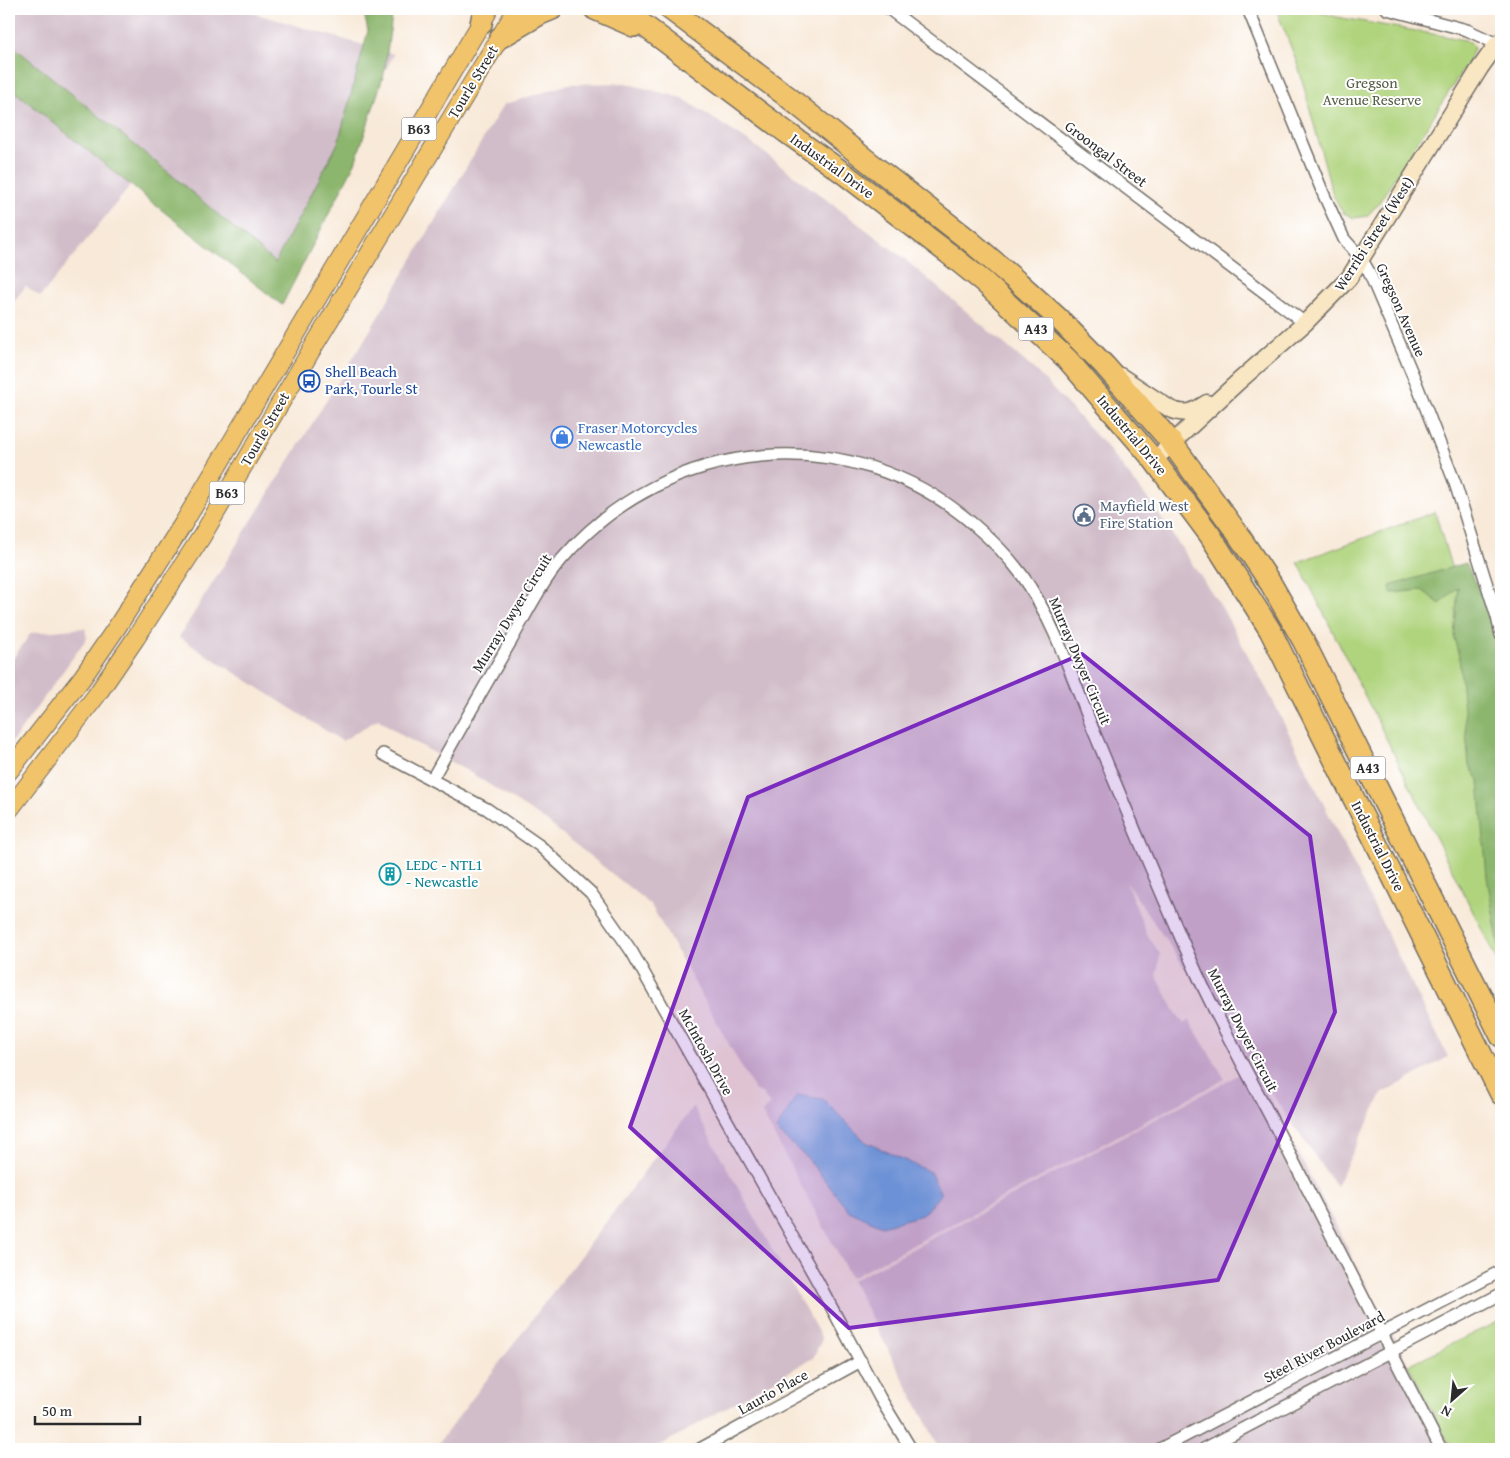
<svg xmlns="http://www.w3.org/2000/svg" width="1510" height="1458" font-family="'Gentium Book Plus',serif">
	<style>
		.industrial { fill: #d1bdc9 }
		.green { fill: #b0d47e; stroke: #6e8054 }
		.forest { fill: #8cb66d; stroke: #5c704c }
		.water { fill: #67abdc; stroke: #496b84 }
		.lines { fill: none; stroke-linecap: round; stroke-linejoin: round }
		.street-casing { stroke: #736e68; stroke-width: 14 }
		.secondary-casing { stroke: #736e68; stroke-width: 19 }
		.primary-casing { stroke: #736e68; stroke-width: 20 }
		.highway-casing { stroke: #736e68; stroke-width: 24 }
		.street { stroke: #fff; stroke-width: 11 }
		.secondary { stroke: #f9e7c3; stroke-width: 16 }
		.primary { stroke: #f1c36a; stroke-width: 18 }
		.highway { stroke: #f1c36a; stroke-width: 21 }
		.marked { fill: #7b2cbf; fill-opacity: 0.2; stroke: #7b2cbf; stroke-width: 4; stroke-linejoin: round }
		.labels { text-anchor: middle; stroke-width: 4; stroke-linejoin: round; paint-order: stroke }
		.shield { fill: #fff; stroke: #6b6b6b; stroke-width: 1 }
		.shield-label { font-size: 14px; font-weight: bold; fill: #2b2b2b }
		.street-label { font-size: 15px; fill: #2b2b2b; stroke: #fff }
		.park-label { font-size: 15px; fill: #535e44; stroke: #fff }
		.transit-label { font-size: 15px; fill: #164399; stroke: #fff; text-anchor: start }
		.shop-label { font-size: 15px; fill: #366cbe; stroke: #fff; text-anchor: start }
		.service-label { font-size: 15px; fill: #4e5e75; stroke: #fff; text-anchor: start }
		.culture-label { font-size: 15px; fill: #0d838f; stroke: #fff; text-anchor: start }
	</style>
	<rect width="100%" height="100%" fill="#fff"/>
	<filter id="ink" filterUnits="userSpaceOnUse"><feTurbulence type="fractalNoise" baseFrequency=".02" numOctaves="2"/><feDisplacementMap in="SourceGraphic" scale="10" xChannelSelector="R" yChannelSelector="G"/><feConvolveMatrix kernelMatrix="1 2 1 2 8 2 1 2 1" color-interpolation-filters="sRGB"/></filter>
	<filter id="wash" filterUnits="userSpaceOnUse"><feTurbulence type="fractalNoise" baseFrequency=".0096" numOctaves="4" result="noise"/><feDisplacementMap in="SourceGraphic" scale="20" xChannelSelector="R" yChannelSelector="G"/><feGaussianBlur stdDeviation="1.12" result="paint"/><feColorMatrix in="noise" values="0 0 0 0 0 0 0 0 0 0 0 0 0 0 0 0 0 1.4 0 .05"/><feComposite in="paint" operator="in"/></filter>
	<g filter="url(#wash)">
		<rect width="100%" height="100%" fill="#f8e9d8"/>
		<!-- industrial -->
		<g class="industrial">
			<polygon points="9,9 240,9 394,54 274,290 135,180 40,297 26,286 9,307"/>
			<polygon points="625,83 682,98 754,145 901,256 1036,371 1105,445 1151,503 1222,608 1273,701 1448,1057 1382,1094 1336,1186 1256,1072 1452,1449 940,1449 852,1281 1253,1067 1126,882 1147,934 1160,954 1159,963 1156,975 1176,1013 1184,1024 1189,1020 1225,1079 851,1278 762,1113 770,1105 762,1093 755,1091 651,905 545,820 471,773 403,736 378,719 342,741 179,637 365,339 503,105 569,84"/>
			<polygon points="85,628 87,638 9,746 9,664 31,633"/>
			<polygon points="693,1107 822,1339 813,1358 654,1449 434,1449"/>
		</g>
		<!-- green -->
		<g class="green">
			<polygon points="1281,9 1307,9 1337,17 1450,37 1465,40 1472,44 1474,49 1469,60 1378,204 1367,216 1354,218 1343,213 1333,195 1298,65 1279,17 1279,11"/>
			<polygon points="1435,512 1460,597 1501,827 1501,968 1298,562"/>
			<polygon points="1501,1320 1501,1449 1452,1449 1408,1365"/>
		</g>
		<!-- forest -->
		<g class="forest">
			<polygon points="363,9 393,9 384,74 355,163 282,305 149,200 9,87 9,43 168,172 275,263 338,143 368,31"/>
			<polygon points="1466,563 1501,635 1501,960 1487,877 1479,780 1469,765 1459,656 1454,638 1458,587 1440,604 1422,590 1391,593 1390,586"/>
		</g>
		<!-- water -->
		<polygon class="water" points="797,1095 823,1099 866,1142 930,1172 941,1194 922,1215 882,1226 849,1211 808,1159 776,1130"/>
	</g>
	<g filter="url(#ink)">
		<g class="lines">
			<!-- street casing -->
			<g class="street-casing">
				<g id="street">
					<polyline points="889,9 1305,323"/>
					<polyline points="1248,9 1323,193 1344,239 1361,258 1369,272 1415,380 1455,483 1497,617 1501,635"/>
					<polyline points="1387,9 1467,30 1497,44"/>
					<polyline points="383,754 487,809 540,846 591,893 632,952 818,1282 880,1398 911,1449"/>
					<path d="M432,779C458,733 484,687 511,641C526,614 542,582 562,559C667,437 850,418 973,524C991,539 1008,556 1022,575C1053,618 1072,677 1092,727C1127,811 1161,895 1199,978C1225,1034 1256,1088 1284,1143C1337,1245 1389,1347 1441,1449"/>
					<polyline points="700,1449 861,1361"/>
					<polyline points="1160,1449 1501,1271"/>
					<polyline points="1204,1449 1501,1294"/>
				</g>
			</g>
			<!-- secondary casing -->
			<g class="secondary-casing">
				<g id="secondary">
					<path d="M1120,376L1170,409C1186,416 1193,412 1207,403"/>
					<polyline points="1154,460 1239,381 1305,323 1349,278 1480,68 1497,44 1501,41"/>
				</g>
			</g>
			<!-- primary casing -->
			<g class="primary-casing">
				<g id="primary">
					<polyline points="9,771 82,678 117,627 183,524 487,13"/>
					<polyline points="9,810 96,696 135,639 202,536 315,344 517,9"/>
				</g>
			</g>
			<!-- highway casing -->
			<g class="highway-casing">
				<g id="highway">
					<polyline points="595,9 634,26"/>
					<polyline points="622,9 786,132 842,172 948,253 984,282 1068,360 1154,460 1210,535 1270,630 1501,1094"/>
					<polyline points="670,9 788,97 865,159 970,241 1019,283 1060,320 1105,366 1172,443 1235,530 1271,584 1303,640 1501,1036"/>
					<polyline points="481,24 484,9"/>
					<polyline points="501,37 540,14 552,9"/>
				</g>
			</g>
			<!-- street -->
			<use href="#street" class="street"/>
			<!-- secondary -->
			<use href="#secondary" class="secondary"/>
			<!-- primary -->
			<use href="#primary" class="primary"/>
			<!-- highway -->
			<use href="#highway" class="highway"/>
		</g>
	</g>
	<!-- marked area -->
	<path class="marked" d="M1082,654L1310,836L1335,1012L1218,1280L849,1328L630,1127L748,797Z"/>
	<!-- icons -->
	<defs>
		<g id="bus-ring" transform="scale(1.125)"><circle r="9.5" fill="#fff" stroke="#1a4fb4" stroke-width="1.5"/><path d="M-5-6H5V4H4V6H2V4H-2V6H-4V4H-5ZM-3.5-4V0h7V-4ZM-3.5 1.2v1.5H-2V1.2ZM2 1.2v1.5H3.5V1.2Z" fill="#1a4fb4"/></g>
		<g id="shop-ring" transform="scale(1.125)"><circle r="9.5" fill="#fff" stroke="#3f7fe0" stroke-width="1.5"/><path d="M-5-2.5h2.3a2.7 3.5 0 0 1 5.4 0H5L5.5 6h-11ZM-1.5-2.5h3a1.5 2.3 0 0 0-3 0Z" fill="#3f7fe0"/></g>
		<g id="civic-ring" transform="scale(1.125)"><circle r="9.5" fill="#fff" stroke="#5c6f8a" stroke-width="1.5"/><path d="M-.6-6.5H3V-4.5H.6V-3L4-1V1h2V6H-6V1h2V-1L-.6-3ZM-1.2 2.5V6h2.4V2.5Z" fill="#5c6f8a"/></g>
		<g id="building-ring" transform="scale(1.125)"><circle r="9.5" fill="#fff" stroke="#0f9aa8" stroke-width="1.5"/><path d="M-4-6H4V6H1V3H-1V6H-4ZM-2.5-4.3h1.7v1.8h-1.7ZM.8-4.3h1.7v1.8H.8ZM-2.5-1h1.7V.8h-1.7ZM.8-1h1.7V.8H.8Z" fill="#0f9aa8"/></g>
	</defs>
	<g fill-rule="evenodd">
		<use href="#bus-ring" x="309" y="381"/>
		<use href="#shop-ring" x="562" y="437"/>
		<use href="#civic-ring" x="1084" y="515"/>
		<use href="#building-ring" x="390" y="874"/>
	</g>
	<g class="labels">
		<!-- shield labels -->
		<g class="shield">
			<rect x="401.5" y="117.5" width="35" height="23" rx="4"/>
			<rect x="1018.5" y="317.5" width="35" height="23" rx="4"/>
			<rect x="209.5" y="481.5" width="35" height="23" rx="4"/>
			<rect x="1350.5" y="756.5" width="35" height="23" rx="4"/>
		</g>
		<g class="shield-label">
			<text x="419" y="134">B63</text>
			<text x="1036" y="334">A43</text>
			<text x="227" y="498">B63</text>
			<text x="1368" y="773">A43</text>
		</g>
		<!-- street labels -->
		<g class="street-label">
			<text transform="translate(473 82) rotate(-59)" y="5">Tourle Street</text>
			<text transform="translate(1106 154) rotate(37)" y="5">Groongal Street</text>
			<text transform="translate(832 166) rotate(36)" y="5">Industrial Drive</text>
			<text transform="translate(1374 234) rotate(-57)" y="5">Werribi Street (West)</text>
			<text transform="translate(1401 310) rotate(66)" y="5">Gregson Avenue</text>
			<text transform="translate(265 429) rotate(-60)" y="5">Tourle Street</text>
			<text transform="translate(1132 435) rotate(50)" y="5">Industrial Drive</text>
			<text transform="translate(512 613) rotate(-58)" y="5">Murray Dwyer Circuit</text>
			<text transform="translate(1080 661) rotate(67)" y="5">Murray Dwyer Circuit</text>
			<text transform="translate(1378 846) rotate(63)" y="5">Industrial Drive</text>
			<text transform="translate(1243 1030) rotate(63)" y="5">Murray Dwyer Circuit</text>
			<text transform="translate(706 1052) rotate(61)" y="5">McIntosh Drive</text>
			<text transform="translate(1324 1347) rotate(-28)" y="5">Steel River Boulevard</text>
			<text transform="translate(773 1392) rotate(-29)" y="5">Laurio Place</text>
		</g>
		<!-- park labels -->
		<g class="park-label">
			<text x="1372" y="88">Gregson<tspan x="1372" dy="17">Avenue Reserve</tspan></text>
		</g>
		<!-- transit labels -->
		<g class="transit-label">
			<text x="325" y="377">Shell Beach<tspan x="325" dy="17">Park, Tourle St</tspan></text>
		</g>
		<!-- shop labels -->
		<g class="shop-label">
			<text x="578" y="433">Fraser Motorcycles<tspan x="578" dy="17">Newcastle</tspan></text>
		</g>
		<!-- service labels -->
		<g class="service-label">
			<text x="1100" y="511">Mayfield West<tspan x="1100" dy="17">Fire Station</tspan></text>
		</g>
		<!-- culture labels -->
		<g class="culture-label">
			<text x="406" y="870">LEDC - NTL1<tspan x="406" dy="17">- Newcastle</tspan></text>
		</g>
	</g>
	<!-- margin -->
	<rect width="1510" height="1458" fill="none" stroke="#fff" stroke-width="30"/>
	<!-- north arrow -->
	<g transform="translate(1452 1400) rotate(207)" stroke="#ffffff" stroke-width="4" paint-order="stroke">
	<path d="M0-4L9 19L0 12L-9 19Z" fill="#2b2b2b"/>
	<text y="-8" font-size="14" font-weight="bold" text-anchor="middle" fill="#2b2b2b">N</text>
	</g>
	<!-- scale -->
	<path d="M35 1416v8h105v-8" fill="none" stroke="#2b2b2b" stroke-width="2.5"/>
	<text x="42" y="1416" font-size="15" fill="#2b2b2b" stroke="#ffffff" stroke-width="4" paint-order="stroke">50 m</text>
</svg>
